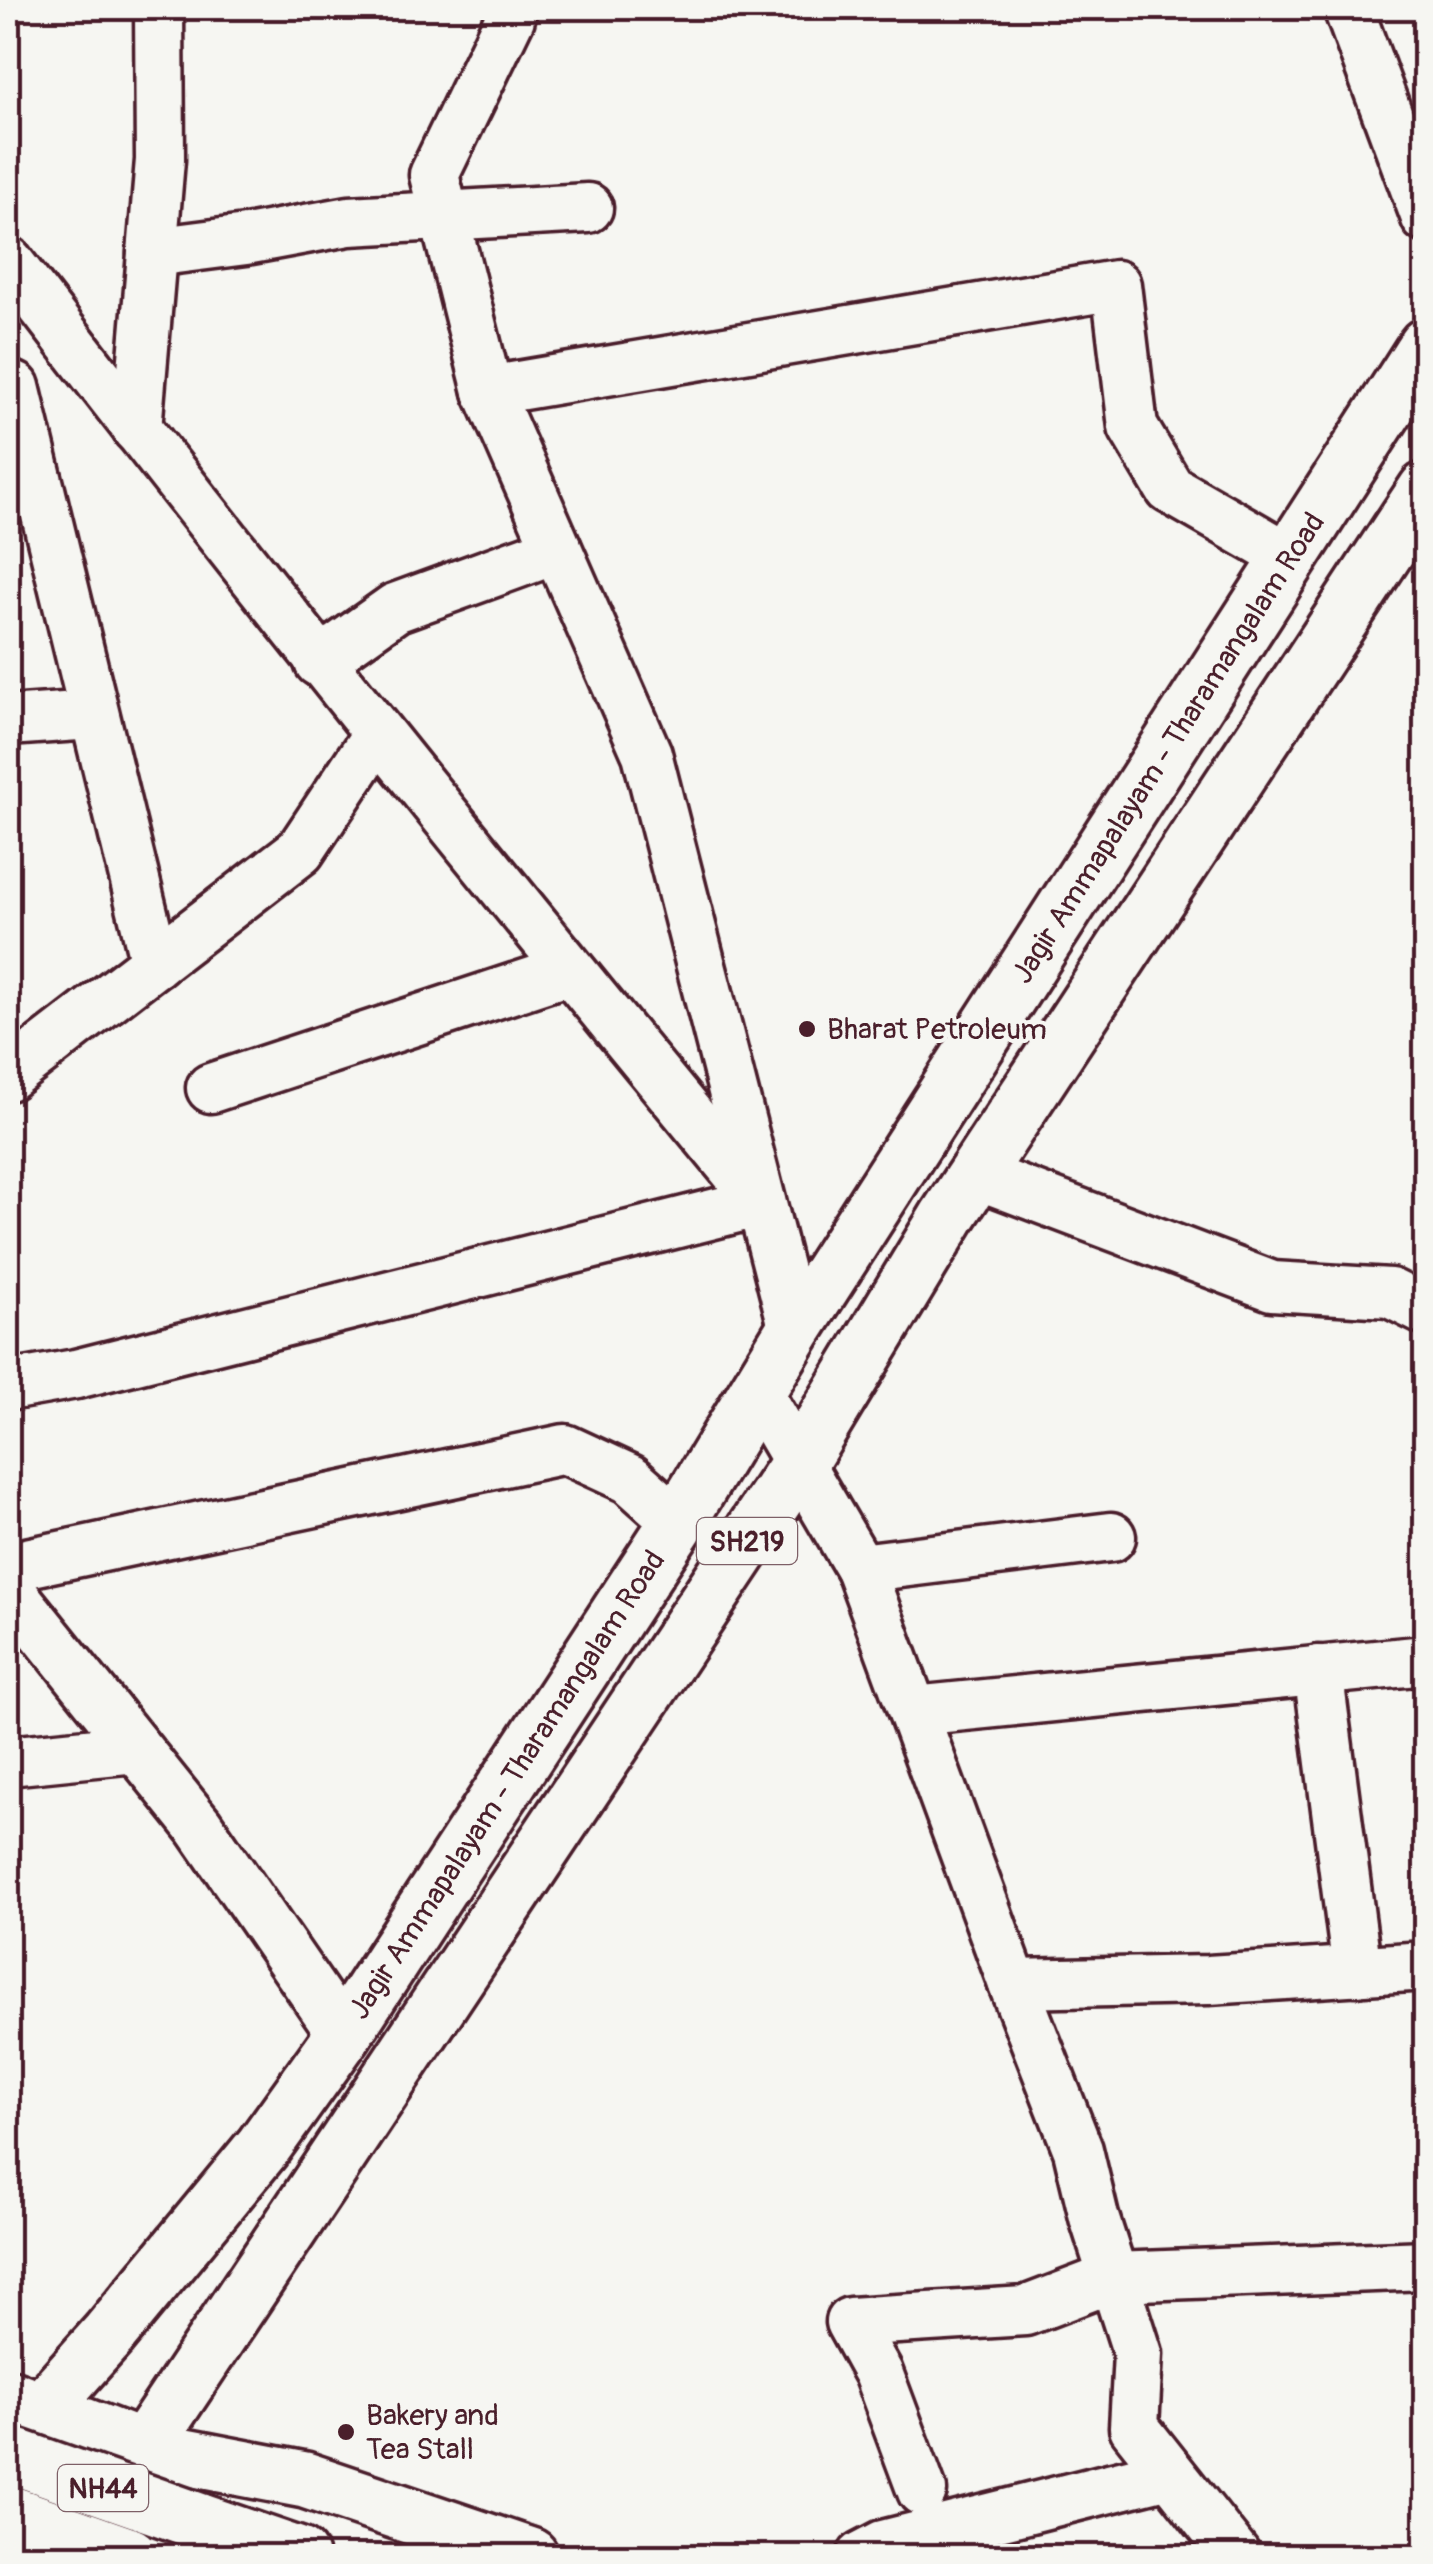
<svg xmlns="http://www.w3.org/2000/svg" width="1433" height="2564" font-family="Pangolin,sans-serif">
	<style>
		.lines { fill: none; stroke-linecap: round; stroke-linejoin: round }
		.minor-casing { stroke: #4a1f2b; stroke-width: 55 }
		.tertiary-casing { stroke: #4a1f2b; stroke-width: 62 }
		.primary-casing { stroke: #4a1f2b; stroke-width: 62 }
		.trunk-casing { stroke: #4a1f2b; stroke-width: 62 }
		.minor { stroke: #f6f6f2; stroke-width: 48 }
		.tertiary { stroke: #f6f6f2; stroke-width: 55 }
		.primary { stroke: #f6f6f2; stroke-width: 55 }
		.trunk { stroke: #f6f6f2; stroke-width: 55 }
		.trunk-bridge-casing { stroke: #4a1f2b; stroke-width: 62; stroke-linecap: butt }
		.trunk-bridge { stroke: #f6f6f2; stroke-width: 55 }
		.poi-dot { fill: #4a1f2b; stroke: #f6f6f2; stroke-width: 4 }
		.labels { text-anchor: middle; stroke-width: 8; stroke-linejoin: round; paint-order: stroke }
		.shield { fill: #f6f6f2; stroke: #7e6067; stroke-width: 2.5 }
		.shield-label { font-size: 28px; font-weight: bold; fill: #4a1f2b }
		.street-label { font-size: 30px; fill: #4a1f2b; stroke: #f6f6f2 }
		.poi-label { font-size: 30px; fill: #4a1f2b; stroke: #f6f6f2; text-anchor: start }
	</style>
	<rect width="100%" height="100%" fill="#f6f6f2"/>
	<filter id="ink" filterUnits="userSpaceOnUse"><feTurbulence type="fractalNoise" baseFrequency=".01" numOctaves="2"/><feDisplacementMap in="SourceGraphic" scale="20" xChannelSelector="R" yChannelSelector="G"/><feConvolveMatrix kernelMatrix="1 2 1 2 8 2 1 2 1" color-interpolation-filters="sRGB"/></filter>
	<g filter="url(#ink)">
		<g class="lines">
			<!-- minor casing -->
			<g class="minor-casing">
				<g id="minor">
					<polyline points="512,8 510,18 434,175 488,391 647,754 794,1330"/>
					<polyline points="1348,8 1426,218"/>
					<polyline points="152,252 246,240 349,221 588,208"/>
					<path d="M8,261C252,580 505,892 761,1202L76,1374L8,1386"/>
					<polyline points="15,387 155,963"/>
					<polyline points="488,391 1116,285 1133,427 1170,489 1290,558"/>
					<polyline points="137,429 160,160 159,8"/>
					<polyline points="319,662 395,608 557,549"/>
					<polyline points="8,721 92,715"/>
					<polyline points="8,1076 300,851 377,735"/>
					<polyline points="211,1088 569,970"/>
					<polyline points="976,1174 1272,1286 1390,1293 1426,1311"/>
					<polyline points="757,1392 860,1568 1013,1984 1078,2150 1094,2217 1138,2354 1134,2427 1236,2556"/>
					<polyline points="8,1567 565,1449 630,1479 678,1522"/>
					<polyline points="860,1568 1111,1537"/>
					<polyline points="8,1588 199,1826 343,2035"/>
					<polyline points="1318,1670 1357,1971"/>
					<polyline points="914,1711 1426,1660"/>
					<polyline points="8,1761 136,1748"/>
					<polyline points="1013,1984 1208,1980 1426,1966"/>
					<polyline points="922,2491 878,2373 850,2322 1025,2311 1114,2277 1426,2265"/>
					<polyline points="862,2556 883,2545 1169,2473"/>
				</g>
			</g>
			<!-- tertiary casing -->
			<g class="tertiary-casing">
				<polyline id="tertiary" points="8,2397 143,2449 305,2480 530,2556"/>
			</g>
			<!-- primary casing -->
			<g class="primary-casing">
				<g id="primary">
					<path id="s1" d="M21,2556L42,2409L109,2334L263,2147L343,2035L678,1522L794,1330L1426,346"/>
					<polyline points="25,2556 143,2449 799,1463 948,1216 1426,490"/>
				</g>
			</g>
			<!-- trunk casing -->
			<g class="trunk-casing">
				<polyline id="trunk" points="198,2521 300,2556"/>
			</g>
			<!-- minor -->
			<use href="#minor" class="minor"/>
			<!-- tertiary -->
			<use href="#tertiary" class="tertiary"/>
			<!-- primary -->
			<use href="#primary" class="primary"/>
			<!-- trunk -->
			<use href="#trunk" class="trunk"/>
			<!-- trunk-bridge casing -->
			<g class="trunk-bridge-casing">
				<g id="trunk-bridge">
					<polyline points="8,2454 198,2521"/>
					<polyline points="8,2513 130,2556"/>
				</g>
			</g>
			<!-- trunk-bridge -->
			<use href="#trunk-bridge" class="trunk-bridge"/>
		</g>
	</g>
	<!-- markers -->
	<g class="poi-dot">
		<circle cx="807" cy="1029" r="10"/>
		<circle cx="346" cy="2432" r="10"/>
	</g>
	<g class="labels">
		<!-- shield labels -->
		<g class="shield">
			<rect x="697" y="1518" width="100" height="46" rx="8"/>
			<rect x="58" y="2465" width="90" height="46" rx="8"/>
		</g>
		<g class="shield-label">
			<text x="747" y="1551">SH219</text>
			<text x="103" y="2498">NH44</text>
		</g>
		<!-- street labels -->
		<g class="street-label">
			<text dy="10" stroke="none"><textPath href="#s1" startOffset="2158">Jagir Ammapalayam - Tharamangalam Road</textPath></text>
			<text dy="10" stroke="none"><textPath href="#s1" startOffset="928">Jagir Ammapalayam - Tharamangalam Road</textPath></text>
		</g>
		<!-- poi labels -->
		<g class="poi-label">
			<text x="827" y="1039">Bharat Petroleum</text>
			<text x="366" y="2425">Bakery and<tspan x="366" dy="34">Tea Stall</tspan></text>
		</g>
	</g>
	<!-- margin -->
	<rect width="1433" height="2564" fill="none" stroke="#f6f6f2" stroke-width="40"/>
	<rect x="20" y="20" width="1393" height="2524" fill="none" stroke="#4a1f2b" stroke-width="4" filter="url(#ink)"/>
</svg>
